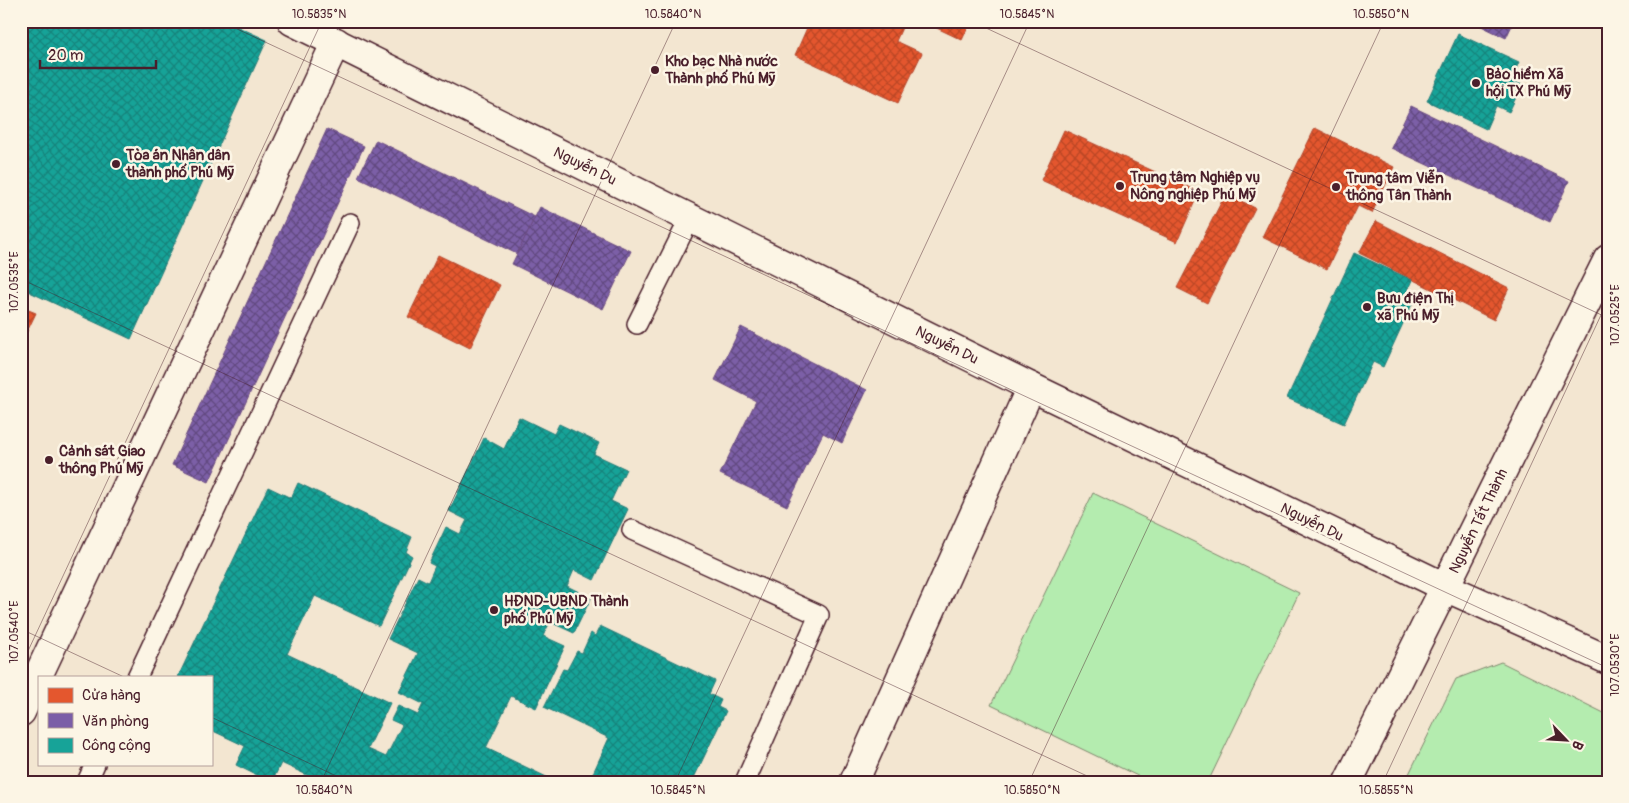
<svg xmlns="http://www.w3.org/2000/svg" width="1629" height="803" font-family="Pangolin,sans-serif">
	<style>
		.park { fill: #b4ecaf; stroke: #7f866d }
		.shops { fill: url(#shops-cross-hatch); stroke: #b6462d }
		.offices { fill: url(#offices-cross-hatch); stroke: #6c4b82 }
		.public { fill: url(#public-cross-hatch); stroke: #267b77 }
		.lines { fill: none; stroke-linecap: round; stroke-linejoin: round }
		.service-casing { stroke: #4a1f2b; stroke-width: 22 }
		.minor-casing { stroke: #4a1f2b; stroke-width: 31 }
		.service { stroke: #fcf5e5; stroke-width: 19 }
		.minor { stroke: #fcf5e5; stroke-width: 28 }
		.ticks { fill: none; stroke: #4a1f2b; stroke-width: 1; stroke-opacity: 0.45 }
		.poi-dot { fill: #4a1f2b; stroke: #fcf5e5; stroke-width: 2 }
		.labels { text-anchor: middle; stroke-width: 5; stroke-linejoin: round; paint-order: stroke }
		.poi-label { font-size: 15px; font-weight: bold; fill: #4a1f2b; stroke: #fcf5e5; text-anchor: start }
		.street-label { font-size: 15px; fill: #4a1f2b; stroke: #fcf5e5 }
		.neatline { fill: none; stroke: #4a1f2b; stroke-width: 2 }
		.ticks-label { font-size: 12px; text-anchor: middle; fill: #4a1f2b }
	</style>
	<defs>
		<pattern id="shops-cross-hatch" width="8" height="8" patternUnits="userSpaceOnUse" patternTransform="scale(1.25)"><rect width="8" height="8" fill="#e4572e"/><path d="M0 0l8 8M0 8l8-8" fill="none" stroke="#bb4727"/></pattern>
		<pattern id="offices-cross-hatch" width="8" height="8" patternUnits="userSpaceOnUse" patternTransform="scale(1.25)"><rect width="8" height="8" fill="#7b5ea7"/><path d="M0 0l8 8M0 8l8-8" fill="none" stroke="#624980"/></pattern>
		<pattern id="public-cross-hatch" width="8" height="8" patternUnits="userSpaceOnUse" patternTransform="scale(1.25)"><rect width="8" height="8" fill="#17a398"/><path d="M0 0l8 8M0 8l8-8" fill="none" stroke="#17847c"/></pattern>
	</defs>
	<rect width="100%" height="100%" fill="#f3e6d1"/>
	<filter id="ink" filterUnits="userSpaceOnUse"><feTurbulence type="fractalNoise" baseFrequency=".02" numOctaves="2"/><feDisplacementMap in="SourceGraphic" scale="10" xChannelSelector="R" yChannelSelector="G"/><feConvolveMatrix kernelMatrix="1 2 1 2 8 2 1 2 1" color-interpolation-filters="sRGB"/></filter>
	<g filter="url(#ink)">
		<!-- park -->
		<g class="park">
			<polygon points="1093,493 1299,593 1208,782 1150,782 991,705"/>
			<polygon points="1501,662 1608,715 1608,782 1405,782 1456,679"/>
		</g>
		<!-- shops -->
		<g class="shops">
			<polygon points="810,21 865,21 876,27 879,21 905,21 896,41 922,53 898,103 795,55"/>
			<polygon points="922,21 971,21 962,40"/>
			<polygon points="21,102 87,132 65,181 30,166 21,186"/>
			<polygon points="1315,128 1394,167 1372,213 1358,206 1327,269 1262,237"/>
			<polygon points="1064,130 1199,192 1177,242 1041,180"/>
			<polygon points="1226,193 1255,208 1207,303 1177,288"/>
			<polygon points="1376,221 1509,288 1494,320 1359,253"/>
			<polygon points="438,255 500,285 470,348 408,317"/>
			<polygon points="21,307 36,313 21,344"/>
		</g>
		<!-- offices -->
		<g class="offices">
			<polygon points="1471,21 1514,21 1506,38"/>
			<polygon points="1411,106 1569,181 1550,222 1391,148"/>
			<polygon points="327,129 364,146 209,482 172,465"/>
			<polygon points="376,140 535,217 517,254 358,177"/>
			<polygon points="540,207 631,251 603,309 512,264"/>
			<polygon points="741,327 867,390 842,443 823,433 787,506 720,474 756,401 715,380"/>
		</g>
		<!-- public -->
		<g class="public">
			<polygon points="21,21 225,21 267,40 131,339 21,288"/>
			<polygon points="1458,34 1519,62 1511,80 1522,85 1509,112 1496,106 1486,129 1427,101"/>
			<polygon points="1354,253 1412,280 1403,300 1412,304 1383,367 1373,362 1344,424 1287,398"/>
			<polygon points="519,417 554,434 559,424 599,443 594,454 626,469 611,501 628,509 594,580 574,570 567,586 591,598 574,633 550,622 543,636 565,646 536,708 511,696 486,748 557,782 354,782 344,777 341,782 322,782 281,763 272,782 270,782 236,765 245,746 211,730 211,677 178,677 268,487 291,498 298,483 412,537 406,552 412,556 379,626 315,596 287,654 390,703 368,749 386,757 402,725 391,720 398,706 418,715 423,704 399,692 418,653 388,639 418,577 428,582 435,566 429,563 446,527 460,534 467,520 449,511 484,438 504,449"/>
			<polygon points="600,626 715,681 709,694 721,700 718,707 726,711 692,782 686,782 679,779 677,782 589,782 609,738 544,707 563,669 567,670 577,651 582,653 591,633 595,636"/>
		</g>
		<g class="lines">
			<!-- service casing -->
			<g class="service-casing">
				<g id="service">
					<polyline points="637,324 690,218"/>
					<polyline points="632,530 819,615 745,782"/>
					<polyline points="137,677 350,223"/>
					<polyline points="87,782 95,764"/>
				</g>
			</g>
			<!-- minor casing -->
			<g class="minor-casing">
				<g id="minor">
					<polyline points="292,21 1031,387 1445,587 1608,660"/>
					<polyline points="21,712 336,42"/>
					<polyline points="854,782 1031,387"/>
					<polyline points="1348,782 1608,259"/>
				</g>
			</g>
			<!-- service -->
			<use href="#service" class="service"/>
			<!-- minor -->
			<use href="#minor" class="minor"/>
		</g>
	</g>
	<!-- ticks -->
	<path class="ticks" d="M220,21L1608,668M971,21L1608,318M21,279L1100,782M21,629L124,677M21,666L322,21M211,717L349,782M321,782L676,21M675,782L1030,21M1029,782L1384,21M1383,782L1608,300"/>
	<!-- markers -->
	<g class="poi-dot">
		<circle cx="655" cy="70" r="5"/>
		<circle cx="1476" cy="83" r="5"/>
		<circle cx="116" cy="164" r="5"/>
		<circle cx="1120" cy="186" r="5"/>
		<circle cx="1336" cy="187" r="5"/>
		<circle cx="1367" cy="307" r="5"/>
		<circle cx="49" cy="460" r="5"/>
		<circle cx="494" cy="610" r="5"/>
	</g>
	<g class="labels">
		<!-- poi labels -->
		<g class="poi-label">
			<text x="665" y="66">Kho bạc Nhà nước<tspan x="665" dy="17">Thành phố Phú Mỹ</tspan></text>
			<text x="1486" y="79">Bảo hiểm Xã<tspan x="1486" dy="17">hội TX Phú Mỹ</tspan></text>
			<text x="126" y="160">Tòa án Nhân dân<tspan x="126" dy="17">thành phố Phú Mỹ</tspan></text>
			<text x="1130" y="182">Trung tâm Nghiệp vụ<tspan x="1130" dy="17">Nông nghiệp Phú Mỹ</tspan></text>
			<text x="1346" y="183">Trung tâm Viễn<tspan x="1346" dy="17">thông Tân Thành</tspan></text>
			<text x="1377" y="303">Bưu điện Thị<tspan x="1377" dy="17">xã Phú Mỹ</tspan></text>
			<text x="59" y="456">Cảnh sát Giao<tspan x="59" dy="17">thông Phú Mỹ</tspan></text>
			<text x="504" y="606">HĐND-UBND Thành<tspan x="504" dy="17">phố Phú Mỹ</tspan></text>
		</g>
		<!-- street labels -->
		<g class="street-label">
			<text transform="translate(585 166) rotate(26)" y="5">Nguyễn Du</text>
			<text transform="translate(947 345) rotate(26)" y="5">Nguyễn Du</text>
			<text transform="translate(1478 521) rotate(-64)" y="5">Nguyễn Tất Thành</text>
			<text transform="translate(1312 522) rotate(26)" y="5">Nguyễn Du</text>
		</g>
	</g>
	<!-- margin -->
	<rect width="1629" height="803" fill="none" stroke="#fcf5e5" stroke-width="55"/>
	<!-- legend -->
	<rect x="38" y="676" width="175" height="90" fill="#fcf5e5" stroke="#b59f9b"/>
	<rect x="48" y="688" width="25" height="15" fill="#e4572e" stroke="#b59f9b"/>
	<text x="82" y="700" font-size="15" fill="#4a1f2b">Cửa hàng</text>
	<rect x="48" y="713" width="25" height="15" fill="#7b5ea7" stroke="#b59f9b"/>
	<text x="82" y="726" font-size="15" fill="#4a1f2b">Văn phòng</text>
	<rect x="48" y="738" width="25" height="15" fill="#17a398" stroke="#b59f9b"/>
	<text x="82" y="750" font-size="15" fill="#4a1f2b">Công cộng</text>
	<!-- north arrow -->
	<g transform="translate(1566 740) rotate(115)" stroke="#fcf5e5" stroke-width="4" paint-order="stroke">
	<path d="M0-4L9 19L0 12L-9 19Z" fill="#4a1f2b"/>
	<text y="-8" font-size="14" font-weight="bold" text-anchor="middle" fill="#4a1f2b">B</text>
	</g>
	<!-- scale -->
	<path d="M40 60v8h116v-8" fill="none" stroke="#4a1f2b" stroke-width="2.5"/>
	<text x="48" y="60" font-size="15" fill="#4a1f2b" stroke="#fcf5e5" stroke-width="4" paint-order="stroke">20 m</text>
	<rect x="28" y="28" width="1574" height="748" class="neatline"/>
	<g class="ticks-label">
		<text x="319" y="18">10.5835°N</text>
		<text x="673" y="18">10.5840°N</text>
		<text x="1027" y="18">10.5845°N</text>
		<text x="1381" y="18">10.5850°N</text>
		<text transform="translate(14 282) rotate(-90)" y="4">107.0535°E</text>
		<text transform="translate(1615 315) rotate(-90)" y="4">107.0525°E</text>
		<text transform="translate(14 632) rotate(-90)" y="4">107.0540°E</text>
		<text transform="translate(1615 665) rotate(-90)" y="4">107.0530°E</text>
		<text x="324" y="794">10.5840°N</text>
		<text x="678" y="794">10.5845°N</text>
		<text x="1032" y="794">10.5850°N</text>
		<text x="1386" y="794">10.5855°N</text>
	</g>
</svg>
